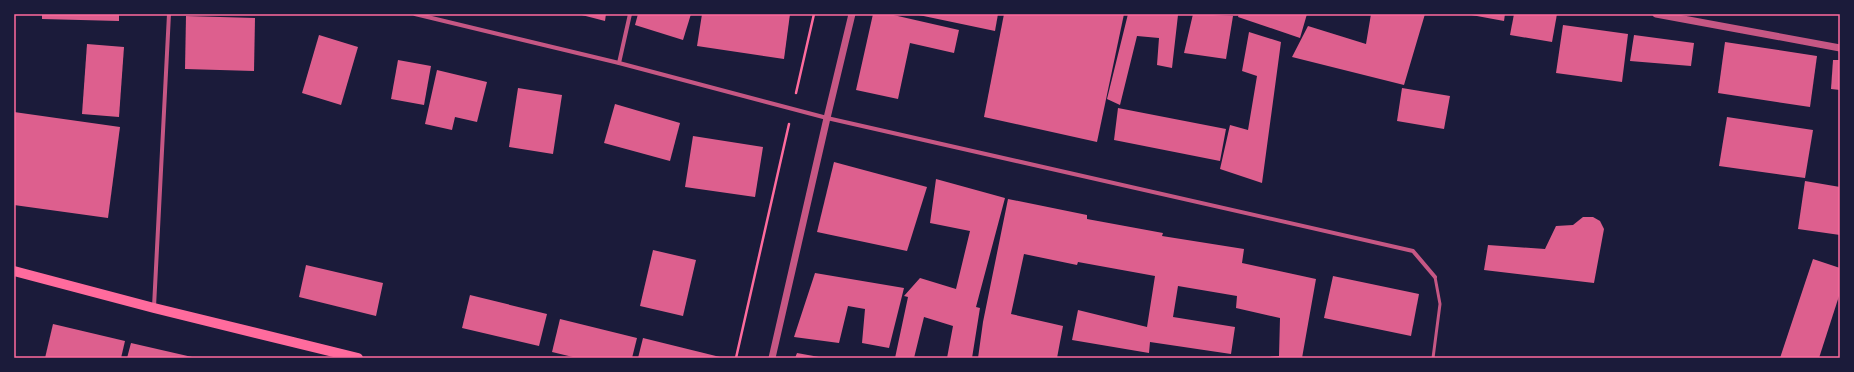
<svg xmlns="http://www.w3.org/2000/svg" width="1854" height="372" font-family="Manrope,sans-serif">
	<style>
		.building { fill: #dd5f8e }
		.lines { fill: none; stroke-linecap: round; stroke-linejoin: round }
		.path { stroke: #ff6b9d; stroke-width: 2.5 }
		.service { stroke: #c65784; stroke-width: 3 }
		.minor { stroke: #c65784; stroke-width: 4 }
		.tertiary { stroke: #c65784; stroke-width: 7 }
		.primary { stroke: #ff6b9d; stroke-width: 10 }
		.neatline { fill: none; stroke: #ff6b9d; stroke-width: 1.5 }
	</style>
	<rect width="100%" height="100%" fill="#1b1b3a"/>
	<!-- building -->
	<g class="building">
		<polygon points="42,14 119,14 119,21 42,19"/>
		<polygon points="578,14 606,14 605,21"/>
		<polygon points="638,14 691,14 683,40 635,25"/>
		<polygon points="702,14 790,14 784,59 697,46"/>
		<polygon points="873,14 889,14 959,30 954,53 910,43 898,99 856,90"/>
		<polygon points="914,14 998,14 995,31"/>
		<polygon points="1004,14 1124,14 1097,142 984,117"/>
		<polygon points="1128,14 1178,15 1172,68 1157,65 1159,38 1137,36 1120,105 1107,99"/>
		<polygon points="1193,14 1233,16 1226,59 1184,53"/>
		<polygon points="1239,14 1307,14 1300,38 1238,17"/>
		<polygon points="1371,14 1425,14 1404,85 1292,57 1308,26 1366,44"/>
		<polygon points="1466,14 1505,14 1504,21"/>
		<polygon points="1514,14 1557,14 1552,42 1510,35"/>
		<polygon points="186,16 255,18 254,71 185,69"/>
		<polygon points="1563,25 1628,34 1622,82 1556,73"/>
		<polygon points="1249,32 1281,42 1262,183 1220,169 1230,125 1248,130 1257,76 1242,71"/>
		<polygon points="319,35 358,47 341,105 302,93"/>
		<polygon points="1634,35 1694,43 1691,66 1630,61"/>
		<polygon points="1725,42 1817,56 1810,107 1718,93"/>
		<polygon points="87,44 124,47 119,117 82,114"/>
		<polygon points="398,60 431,66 424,105 391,99"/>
		<polygon points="1833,60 1840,60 1840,90 1831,89"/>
		<polygon points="437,70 487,82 477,122 455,117 452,130 425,124"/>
		<polygon points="518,88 562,95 553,154 509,147"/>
		<polygon points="1402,88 1450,96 1444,129 1397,121"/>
		<polygon points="615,104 680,123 670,161 604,143"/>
		<polygon points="1118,108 1226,129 1220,161 1114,140"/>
		<polygon points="14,112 120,127 108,218 14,205"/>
		<polygon points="1727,117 1813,130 1805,178 1719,166"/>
		<polygon points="693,136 763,147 755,197 685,187"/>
		<polygon points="834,162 927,187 907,251 817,232"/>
		<polygon points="936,179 1005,198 976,307 980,308 972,358 947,358 953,326 924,317 914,358 895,358 908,297 904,296 920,278 956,289 970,231 930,223"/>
		<polygon points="1805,181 1840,187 1840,235 1798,229"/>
		<polygon points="1008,199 1087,215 1087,219 1163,233 1162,236 1244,249 1242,263 1316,279 1302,358 1257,358 1279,356 1280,318 1236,308 1237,296 1178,286 1173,317 1235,327 1231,354 1150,342 1149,353 1072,340 1078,310 1147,327 1155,276 1078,262 1077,265 1024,254 1011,314 1063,326 1057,358 978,358 983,322"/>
		<polygon points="1583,217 1593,217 1600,221 1604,229 1594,283 1484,270 1488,245 1545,249 1556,226 1573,225"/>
		<polygon points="653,250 696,260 683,316 640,306"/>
		<polygon points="1813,259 1840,268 1840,293 1819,358 1780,358"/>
		<polygon points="306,265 383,283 376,316 299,297"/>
		<polygon points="815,273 904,288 889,348 862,343 865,309 848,306 839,343 794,337"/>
		<polygon points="1333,276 1419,294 1411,336 1324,318"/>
		<polygon points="470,295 547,314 539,346 462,328"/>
		<polygon points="560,319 637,338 632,358 577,358 552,352"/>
		<polygon points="53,324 125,341 121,358 45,358"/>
		<polygon points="643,338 720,357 720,358 638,358"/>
		<polygon points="131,343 192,357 192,358 127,358"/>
		<polygon points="797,353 819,357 819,358 795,358"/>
	</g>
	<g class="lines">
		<!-- path -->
		<g class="path">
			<polyline points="796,93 814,14"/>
			<polyline points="736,358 789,124"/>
		</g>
		<!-- service -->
		<polyline class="service" points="1433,358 1440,304 1435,277"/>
		<!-- minor -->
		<g class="minor">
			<polyline points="415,14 619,63 827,118 1413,251 1435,277"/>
			<polyline points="619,63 630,14"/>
			<polyline points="154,307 169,14"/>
		</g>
		<!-- tertiary -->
		<g class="tertiary">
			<polyline points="1656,14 1840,48"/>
			<polyline points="772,358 827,118 852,14"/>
		</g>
		<!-- primary -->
		<polyline class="primary" points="14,271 154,308 358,358"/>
	</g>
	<!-- border -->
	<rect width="1854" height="372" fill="none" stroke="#1b1b3a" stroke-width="30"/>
	<rect x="15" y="15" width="1824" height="342" class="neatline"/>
</svg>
